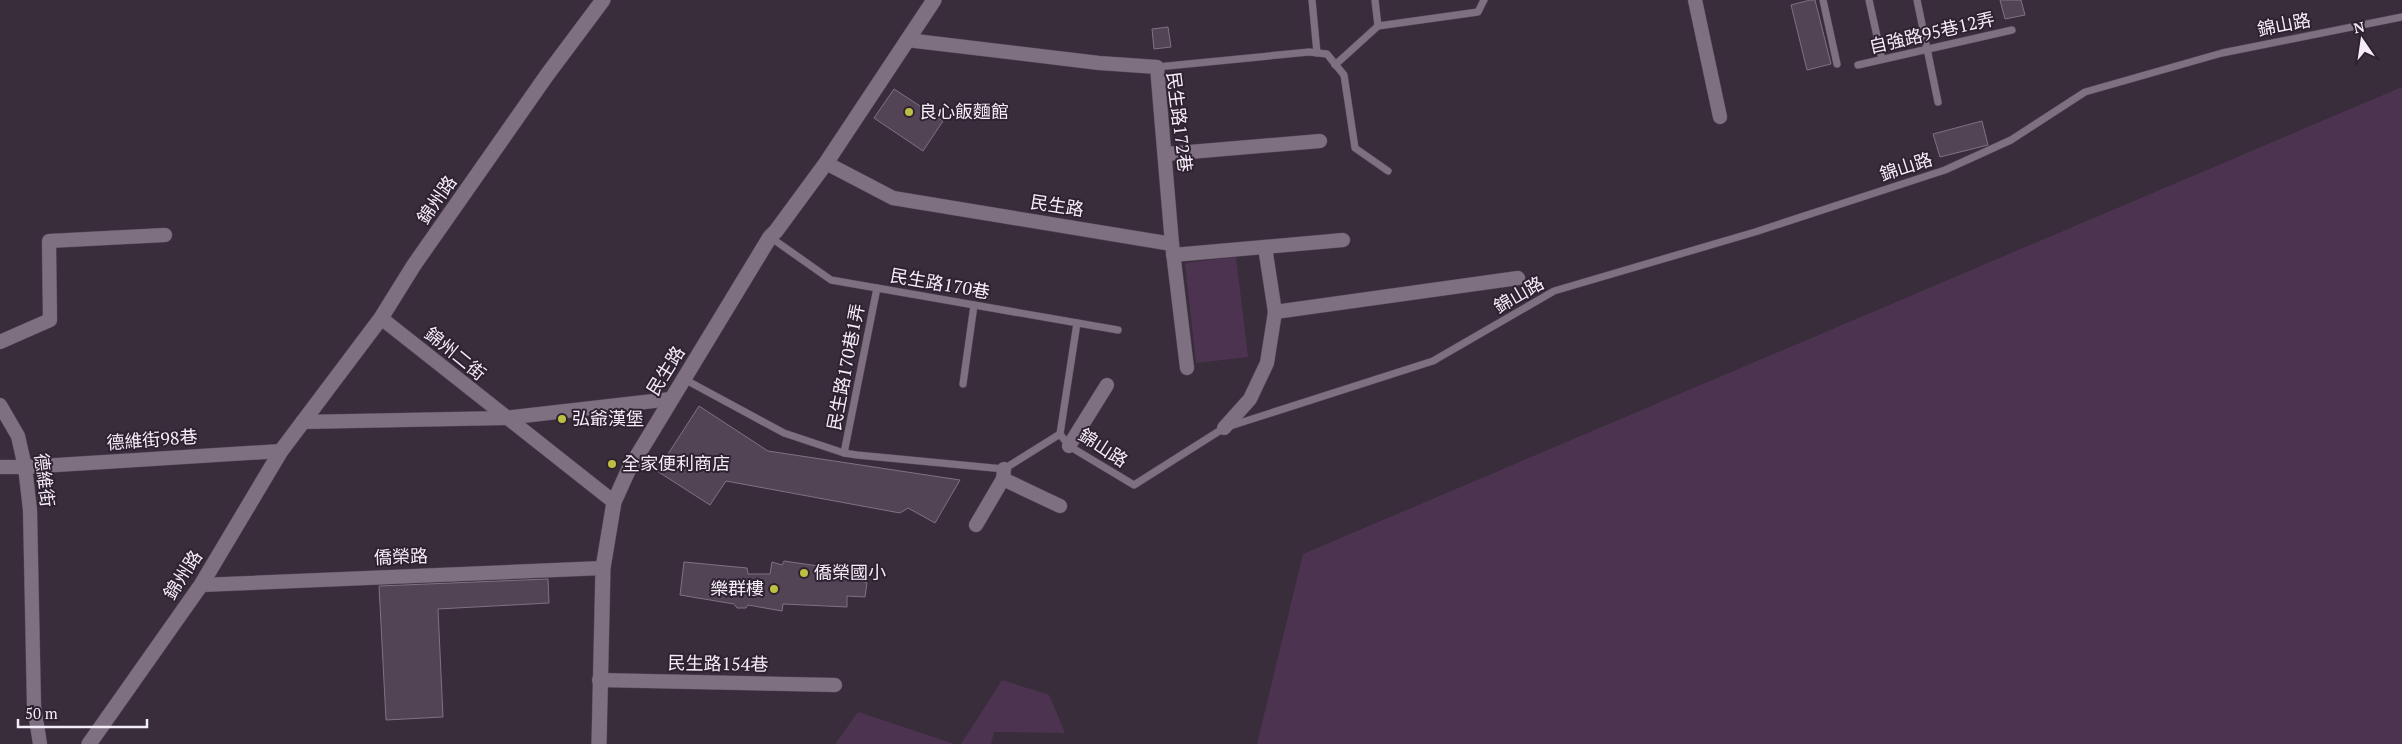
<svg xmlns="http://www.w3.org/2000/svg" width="2402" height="744" font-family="'PT Serif','Noto Sans TC',serif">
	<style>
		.green { fill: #4c3451 }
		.building { fill: #524455; stroke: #807183 }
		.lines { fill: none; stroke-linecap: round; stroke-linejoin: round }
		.service-casing { stroke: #534855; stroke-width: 8 }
		.minor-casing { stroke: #534855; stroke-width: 15 }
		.tertiary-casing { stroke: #534855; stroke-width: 16 }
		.service { stroke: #7e6f81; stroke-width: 7 }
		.minor { stroke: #7e6f81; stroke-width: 14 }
		.tertiary { stroke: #7e6f81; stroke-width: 15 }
		.poi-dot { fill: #bdbf43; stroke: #2e2231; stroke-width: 2 }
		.labels { text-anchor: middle; stroke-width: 4; stroke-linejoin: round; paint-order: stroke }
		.street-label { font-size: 18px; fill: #f4ecf6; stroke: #2e2231 }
		.poi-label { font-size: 18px; fill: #f4ecf6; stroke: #2e2231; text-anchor: start }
	</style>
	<rect width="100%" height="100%" fill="#392c3b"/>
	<!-- green -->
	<g class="green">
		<polygon points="2402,87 2402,744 1257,744 1303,554"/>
		<polygon points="1236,257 1248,357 1196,363 1185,263"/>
		<polygon points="1002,680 1049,695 1065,733 994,732 991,744 961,744"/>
		<polygon points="858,712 954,744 835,744"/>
	</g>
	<!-- building -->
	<g class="building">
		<polygon points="1810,0 1815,0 1831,64 1807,70 1791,5"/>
		<polygon points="2000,0 2021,0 2025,15 2005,19"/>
		<polygon points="1168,27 1171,47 1154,49 1152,29"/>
		<polygon points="894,89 943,121 923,151 874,118"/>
		<polygon points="1982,121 1988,145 1940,157 1933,134"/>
		<polygon points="699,406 768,451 960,480 935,523 908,508 900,513 726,481 710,505 657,471"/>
		<polygon points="784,561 846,570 852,576 867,583 865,597 847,596 847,607 783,604 782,611 748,605 746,608 737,608 734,604 680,595 684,562 747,568 748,574 770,574 772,562 782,565"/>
		<polygon points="548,579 549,603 438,609 443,717 386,720 379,586"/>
	</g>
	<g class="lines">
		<!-- service casing -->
		<g class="service-casing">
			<g id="service">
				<polyline points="1312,0 1317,53"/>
				<polyline points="1375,0 1378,26"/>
				<polyline points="1823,0 1837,64"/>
				<polyline points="1869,0 1882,59"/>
				<polyline points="1917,0 1938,102"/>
				<polyline points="1335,65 1378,26 1478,12 1484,0"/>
				<polyline points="1858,65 2012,30"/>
				<polyline points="1157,67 1309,52 1327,54 1344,75 1355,148 1388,171"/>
				<polyline points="770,237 831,280 1118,330"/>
				<polyline points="684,379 784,433 844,453 857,455 1004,469 1060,434 1069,446 1134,485 1224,428 1433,361 1554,291 1755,232 1945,170 2011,140 2085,92 2222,53 2402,17"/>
				<polyline points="963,384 974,305"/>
				<polyline points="1060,434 1077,323"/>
				<polyline points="844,453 877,288"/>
			</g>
		</g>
		<!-- minor casing -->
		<g class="minor-casing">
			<g id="minor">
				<polyline points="1695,0 1720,117"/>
				<polyline points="907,40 1099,63 1157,67 1172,244 1187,368"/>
				<polyline points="1166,154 1320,141"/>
				<polyline points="826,163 893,198 1172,244"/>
				<polyline points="1173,255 1343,240"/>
				<polyline points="1275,312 1518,278"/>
				<polyline points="381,318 614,502"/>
				<polyline points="0,342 50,320 49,241 165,235"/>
				<polyline points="0,405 18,436 25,467 30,510 34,706 40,744"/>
				<polyline points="302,422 505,418 671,399"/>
				<polyline points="1224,428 1250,399 1267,363 1275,312 1265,247"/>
				<polyline points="1069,446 1107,385"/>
				<polyline points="0,467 25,467 281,451"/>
				<polyline points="1003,479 1060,506"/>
				<polyline points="976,525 1003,479 1004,469"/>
				<polyline points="201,585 603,568"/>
				<polyline points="599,680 835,685"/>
			</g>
		</g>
		<!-- tertiary casing -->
		<g class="tertiary-casing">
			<g id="tertiary">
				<polyline points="89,744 201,585 281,451 381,318 414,265 547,75 603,0"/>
				<polyline points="599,744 603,568 614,502 628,471 770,237 776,231 826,163 934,0"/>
			</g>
		</g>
		<!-- service -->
		<use href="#service" class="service"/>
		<!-- minor -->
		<use href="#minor" class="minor"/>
		<!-- tertiary -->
		<use href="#tertiary" class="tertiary"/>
	</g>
	<!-- markers -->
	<g class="poi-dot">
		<circle cx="909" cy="112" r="5"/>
		<circle cx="562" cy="419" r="5"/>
		<circle cx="612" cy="464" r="5"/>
		<circle cx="804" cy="573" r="5"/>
		<circle cx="774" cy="589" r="5"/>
	</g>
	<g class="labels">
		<!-- street labels -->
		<g class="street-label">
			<text transform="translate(2284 25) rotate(-11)" y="6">錦山路</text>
			<text transform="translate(1932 33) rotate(-13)" y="6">自強路95巷12弄</text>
			<text transform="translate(1179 122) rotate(83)" y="6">民生路172巷</text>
			<text transform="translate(1906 167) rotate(-18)" y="6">錦山路</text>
			<text transform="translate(437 200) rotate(-55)" y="6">錦州路</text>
			<text transform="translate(1057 206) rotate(9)" y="6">民生路</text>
			<text transform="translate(940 284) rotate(10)" y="6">民生路170巷</text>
			<text transform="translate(1519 295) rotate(-30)" y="6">錦山路</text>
			<text transform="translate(455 354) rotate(39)" y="6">錦州二街</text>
			<text transform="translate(846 367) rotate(-79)" y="6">民生路170巷1弄</text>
			<text transform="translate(666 371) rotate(-58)" y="6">民生路</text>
			<text transform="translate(152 440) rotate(-4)" y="6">德維街98巷</text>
			<text transform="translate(1103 448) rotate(33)" y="6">錦山路</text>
			<text transform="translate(44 480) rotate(83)" y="6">德維街</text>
			<text transform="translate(401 557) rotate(-2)" y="6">僑榮路</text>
			<text transform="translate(183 575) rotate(-57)" y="6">錦州路</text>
			<text transform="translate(718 664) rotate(1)" y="6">民生路154巷</text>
		</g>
		<!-- poi labels -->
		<g class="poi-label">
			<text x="919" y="118">良心飯麵館</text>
			<text x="572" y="425">弘爺漢堡</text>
			<text x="622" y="470">全家便利商店</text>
			<text x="814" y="579">僑榮國小</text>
			<text x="764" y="595" text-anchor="end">樂群樓</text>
		</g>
	</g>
	<!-- north arrow -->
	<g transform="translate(2362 40) rotate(347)" stroke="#2e2231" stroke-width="4" paint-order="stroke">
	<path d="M0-4L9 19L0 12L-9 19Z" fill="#f4ecf6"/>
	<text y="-8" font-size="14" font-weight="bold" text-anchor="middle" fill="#f4ecf6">N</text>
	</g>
	<!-- scale -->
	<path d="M18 719v8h129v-8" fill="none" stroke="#f4ecf6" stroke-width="2.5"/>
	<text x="25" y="719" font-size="15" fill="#f4ecf6" stroke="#2e2231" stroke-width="4" paint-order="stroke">50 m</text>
</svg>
